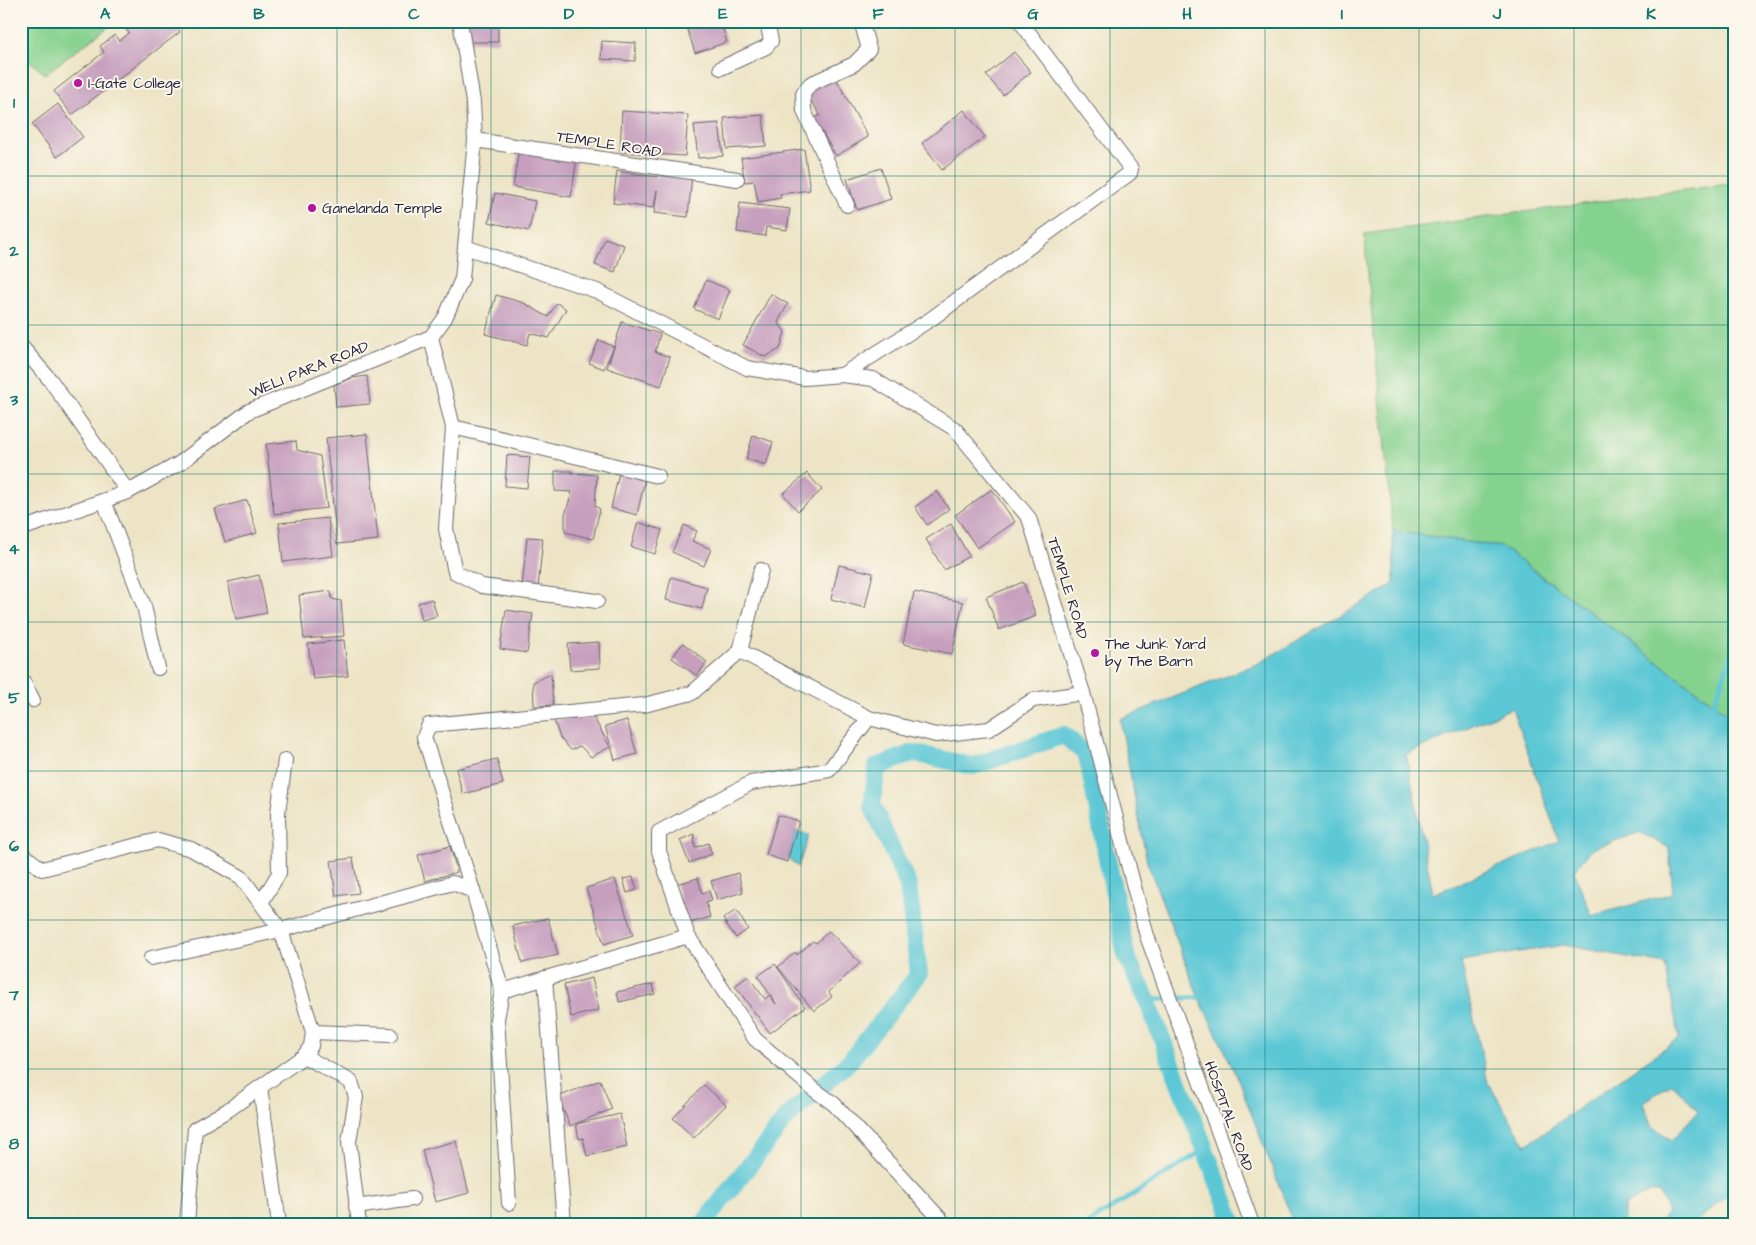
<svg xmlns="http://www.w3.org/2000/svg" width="1756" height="1245" font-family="'Architects Daughter',sans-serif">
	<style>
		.green { fill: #85d18e; stroke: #547a64 }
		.water { fill: #5cc7d5; stroke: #3f7488; fill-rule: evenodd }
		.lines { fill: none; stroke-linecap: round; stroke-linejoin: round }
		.stream { stroke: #5cc7d5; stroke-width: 5 }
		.canal { stroke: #5cc7d5; stroke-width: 18 }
		.building { fill: #c69fbe }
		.street-casing { stroke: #69666b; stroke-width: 16 }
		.street { stroke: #fff; stroke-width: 14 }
		.grid { fill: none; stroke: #0f766e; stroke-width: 1; stroke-opacity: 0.55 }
		.poi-dot { fill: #b5179e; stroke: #fbf7ec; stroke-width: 2 }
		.labels { text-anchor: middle; stroke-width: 4; stroke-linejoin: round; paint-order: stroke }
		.poi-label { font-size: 15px; fill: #22223b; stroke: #fbf7ec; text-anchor: start }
		.street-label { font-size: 15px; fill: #22223b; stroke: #fbf7ec }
		.neatline { fill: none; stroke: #0f766e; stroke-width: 2 }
		.grid-label { font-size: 16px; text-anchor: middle; font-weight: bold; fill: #0f766e }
	</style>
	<rect width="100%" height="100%" fill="#fbf7ec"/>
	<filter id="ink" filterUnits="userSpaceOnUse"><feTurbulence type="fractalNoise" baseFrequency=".02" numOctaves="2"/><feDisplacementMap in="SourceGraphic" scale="10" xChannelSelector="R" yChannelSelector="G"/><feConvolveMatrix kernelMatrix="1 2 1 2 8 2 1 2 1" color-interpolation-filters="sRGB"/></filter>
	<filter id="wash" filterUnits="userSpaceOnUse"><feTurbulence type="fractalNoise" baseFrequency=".0096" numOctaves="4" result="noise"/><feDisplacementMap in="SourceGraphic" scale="20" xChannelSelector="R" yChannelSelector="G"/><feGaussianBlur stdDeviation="1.12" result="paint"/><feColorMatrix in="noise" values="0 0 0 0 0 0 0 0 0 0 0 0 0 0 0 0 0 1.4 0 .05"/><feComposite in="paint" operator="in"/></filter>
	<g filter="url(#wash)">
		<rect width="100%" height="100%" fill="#ede4c5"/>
		<!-- green -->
		<g class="green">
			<polygon points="21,21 116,21 45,74 21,54"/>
			<polygon points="1735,183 1735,719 1502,547 1393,531 1364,234"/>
		</g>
		<!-- water -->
		<g class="water">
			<path d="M1393,531L1502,547L1735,719V1189L1693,1224H1659L1668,1213L1660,1192H1649L1624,1206V1222L1626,1224H1294L1236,1074L1199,998L1147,862L1120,719L1259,663L1394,584ZM1512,708L1559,841L1433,894L1406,754ZM1640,832L1669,848L1673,893L1592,916L1574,871L1592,849ZM1564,945L1665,964L1679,1038L1526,1145L1488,1083L1461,961ZM1672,1083L1698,1111L1672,1140L1651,1126L1644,1102Z"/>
			<polygon points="796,831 809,835 798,867 788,858"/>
		</g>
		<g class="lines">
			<!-- stream -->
			<g class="stream">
				<polyline points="1712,709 1735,646"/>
				<polyline points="1147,1000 1205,997"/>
				<polyline points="1087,1224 1205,1149"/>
			</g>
			<!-- canal -->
			<polyline class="canal" points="703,1224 787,1117 849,1062 919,974 908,885 872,805 877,767 913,753 973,766 1064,735 1087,755 1126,955 1147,1000 1234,1224"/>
		</g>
		<g id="blocks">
			<!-- building -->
			<g class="building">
				<polygon points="129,21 142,23 171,21 180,32 72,115 54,91 104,52 100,46 115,35 119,41 129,33 123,26"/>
				<rect x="468" y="21" width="30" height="21"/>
				<polygon points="685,21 720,21 727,42 695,53"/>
				<polygon points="793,21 834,21 834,22 811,28 809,22 795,26"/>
				<polygon points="602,41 636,43 635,61 601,59"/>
				<polygon points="1014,52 1031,72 1003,95 986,75"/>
				<polygon points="834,75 868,137 836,156 814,118 820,115 806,92"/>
				<polygon points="21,84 30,90 21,104"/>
				<polygon points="58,104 83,137 57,157 32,124"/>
				<polygon points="964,110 985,137 942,170 922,143"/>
				<polygon points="622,111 688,115 685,156 620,152"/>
				<polygon points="763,115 766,146 727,149 724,118"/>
				<polygon points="719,123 723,156 698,158 694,125"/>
				<polygon points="519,148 577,158 571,197 513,187"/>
				<polygon points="804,149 810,190 780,194 781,198 758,202 754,181 745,182 741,158"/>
				<polygon points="881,168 891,199 857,210 847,179"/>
				<polygon points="617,171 658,177 659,171 692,175 688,217 654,213 657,190 654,208 613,203"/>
				<polygon points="495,193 535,201 529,231 489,222"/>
				<polygon points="740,203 790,209 787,230 766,227 765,236 737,232"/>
				<polygon points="605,238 624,245 615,272 595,265"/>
				<polygon points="706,280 730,290 718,319 694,309"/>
				<polygon points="771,294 788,304 778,322 785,332 780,349 765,357 743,345"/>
				<polygon points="496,295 524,303 548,317 557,303 566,309 549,338 530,333 527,345 485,334"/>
				<polygon points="622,322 660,334 655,352 670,357 661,386 607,368 614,347 604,369 589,363 599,340 614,347"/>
				<polygon points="367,376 370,404 336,407 334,385 352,378"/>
				<polygon points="367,434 378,540 337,544 326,438"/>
				<polygon points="753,435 773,442 766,465 746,459"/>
				<polygon points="296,441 297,450 320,456 327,508 274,514 266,444"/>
				<polygon points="507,455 530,457 527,488 505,486"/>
				<polygon points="555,471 572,471 572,473 597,475 595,506 600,509 593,539 565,532 565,515 572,492 555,491"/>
				<polygon points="619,473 645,479 637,515 611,508"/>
				<polygon points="807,473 822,490 798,511 783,494"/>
				<polygon points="992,489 1015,522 977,548 955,515"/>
				<polygon points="937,491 949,509 927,525 915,507"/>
				<polygon points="247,500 257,533 225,542 215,509"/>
				<polygon points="328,518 333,556 283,562 279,523"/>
				<polygon points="638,522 662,530 655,554 631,547"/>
				<polygon points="951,524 969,556 944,570 926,539"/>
				<polygon points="684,525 697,531 692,541 711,549 704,566 672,552"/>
				<polygon points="527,537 543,538 538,588 522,587"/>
				<polygon points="839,565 873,573 865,608 831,599"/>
				<polygon points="259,575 267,613 236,619 228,582"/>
				<polygon points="671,577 707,587 702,609 666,600"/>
				<polygon points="1023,582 1036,616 999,630 986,597"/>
				<polygon points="331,591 332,599 341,601 344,636 304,639 299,595"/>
				<polygon points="914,592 963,602 952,654 903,644"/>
				<polygon points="432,599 437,616 422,620 418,603"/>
				<polygon points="506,610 533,614 527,653 500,649"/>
				<polygon points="344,640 348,676 313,679 308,644"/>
				<polygon points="599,642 600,668 570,670 568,644"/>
				<polygon points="683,643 707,662 697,676 672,658"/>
				<polygon points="551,674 553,705 534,706 533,682"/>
				<polygon points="594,718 610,747 591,757 580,746 571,750 560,738 554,720"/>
				<polygon points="627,720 637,754 615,760 605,726"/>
				<polygon points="497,759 503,784 463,794 456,769"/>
				<polygon points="778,815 799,821 787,862 766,855"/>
				<polygon points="694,834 695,848 708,843 712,854 689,863 680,840"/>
				<polygon points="450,846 457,872 425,881 418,855"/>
				<polygon points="353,858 359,893 336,896 331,861"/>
				<polygon points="738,873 743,892 717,900 711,881"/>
				<polygon points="633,877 637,890 627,893 623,879"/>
				<polygon points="698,878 702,893 709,891 712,900 706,902 710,917 687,924 676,884"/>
				<polygon points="615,879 633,935 604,944 586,888"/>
				<polygon points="736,910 748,929 736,938 723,919"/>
				<polygon points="548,918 558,955 522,963 513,926"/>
				<polygon points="829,931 860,963 829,992 832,997 814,1011 778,967 796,952 797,955 813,941 816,943"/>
				<polygon points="775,964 805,1007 770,1033 735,986 748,976 765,999 770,995 776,1004 758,976"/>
				<polygon points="592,978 599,1010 571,1017 564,985"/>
				<polygon points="653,984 655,994 619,1002 617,992"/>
				<polygon points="600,1080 612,1109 570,1126 558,1097"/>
				<polygon points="704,1085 726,1105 694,1138 673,1118"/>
				<polygon points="620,1114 627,1147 587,1156 583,1138 579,1139 576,1124"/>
				<polygon points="456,1141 469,1193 435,1202 422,1150"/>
			</g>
		</g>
	</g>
	<g filter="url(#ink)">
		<use href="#blocks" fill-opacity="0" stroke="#69666b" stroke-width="1"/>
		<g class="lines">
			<!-- street casing -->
			<g class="street-casing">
				<g id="street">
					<polyline points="721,68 766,47 771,41 767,21"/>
					<polyline points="475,140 737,179"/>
					<polyline points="847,205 804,111 803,94 810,84 854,64 869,49 861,21"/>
					<polyline points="465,247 597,291 747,368 805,378 842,375 873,379 955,429 1029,518 1083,693 1147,936 1252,1224"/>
					<polyline points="431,337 453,427 446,529 455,572 482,586 597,601"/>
					<polyline points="21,346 51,381 128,492"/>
					<polyline points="842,375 931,319 1130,173 1131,169 1020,21"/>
					<polyline points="453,427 658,476"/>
					<polyline points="104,501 144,606 158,668"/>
					<polyline points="21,529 128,492 180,463 249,411 431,337 445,318 462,279 475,140 473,102 460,21"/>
					<polyline points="740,651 869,718 936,735 989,729 1033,700 1083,693"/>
					<polyline points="21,678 33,700"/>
					<polyline points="869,718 829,770 751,783 659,832 659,851 688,936 755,1039 812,1088 834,1104 945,1224"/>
					<polyline points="21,853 42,869 158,840 191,849 241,877 281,930 453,883 473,891 502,991 497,1019 509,1203"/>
					<polyline points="473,891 424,737 429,725 644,705 692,693 740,651 761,570"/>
					<polyline points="261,903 279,873 278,813 285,760"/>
					<polyline points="151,958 281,930 313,1032 311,1046 304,1056 228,1110 195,1129 187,1224"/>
					<polyline points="545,978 564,1224"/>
					<polyline points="502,991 688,936"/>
					<polyline points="313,1032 390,1035"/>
					<polyline points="304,1056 351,1082 356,1097 349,1142 359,1224"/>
					<polyline points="260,1087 279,1224"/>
					<polyline points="356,1207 412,1199"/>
				</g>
			</g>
			<!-- street -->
			<use href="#street" class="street"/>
		</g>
	</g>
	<!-- grid -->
	<path class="grid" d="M182,21V1224M337,21V1224M491,21V1224M646,21V1224M801,21V1224M955,21V1224M1110,21V1224M1265,21V1224M1419,21V1224M1574,21V1224M21,176H1735M21,325H1735M21,474H1735M21,622H1735M21,771H1735M21,920H1735M21,1069H1735"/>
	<!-- markers -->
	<g class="poi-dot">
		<circle cx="78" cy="83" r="5"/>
		<circle cx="312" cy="208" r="5"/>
		<circle cx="1095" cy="653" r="5"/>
	</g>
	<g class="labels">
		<!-- poi labels -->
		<g class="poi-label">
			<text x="88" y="88">I-Gate College</text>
			<text x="322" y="213">Ganelanda Temple</text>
			<text x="1105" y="649">The Junk Yard<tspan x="1105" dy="17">by The Barn</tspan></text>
		</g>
		<!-- street labels -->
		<g class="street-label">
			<text transform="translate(609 144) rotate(9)" y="5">TEMPLE ROAD</text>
			<text transform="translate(309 369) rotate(-22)" y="5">WELI PARA ROAD</text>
			<text transform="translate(1068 588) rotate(73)" y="5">TEMPLE ROAD</text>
			<text transform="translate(1229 1116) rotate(70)" y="5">HOSPITAL ROAD</text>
		</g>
	</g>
	<!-- margin -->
	<rect width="1756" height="1245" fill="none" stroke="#fbf7ec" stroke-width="55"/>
	<rect x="28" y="28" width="1700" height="1190" class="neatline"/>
	<g class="grid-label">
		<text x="105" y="19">A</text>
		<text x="259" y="19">B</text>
		<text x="414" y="19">C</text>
		<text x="569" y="19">D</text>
		<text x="723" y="19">E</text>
		<text x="878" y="19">F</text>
		<text x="1033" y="19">G</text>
		<text x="1187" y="19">H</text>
		<text x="1342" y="19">I</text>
		<text x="1497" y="19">J</text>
		<text x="1651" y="19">K</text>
		<text x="14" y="108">1</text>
		<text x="14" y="256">2</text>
		<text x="14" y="405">3</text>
		<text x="14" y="554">4</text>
		<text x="14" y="703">5</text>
		<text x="14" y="851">6</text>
		<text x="14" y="1000">7</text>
		<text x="14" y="1149">8</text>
	</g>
</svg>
